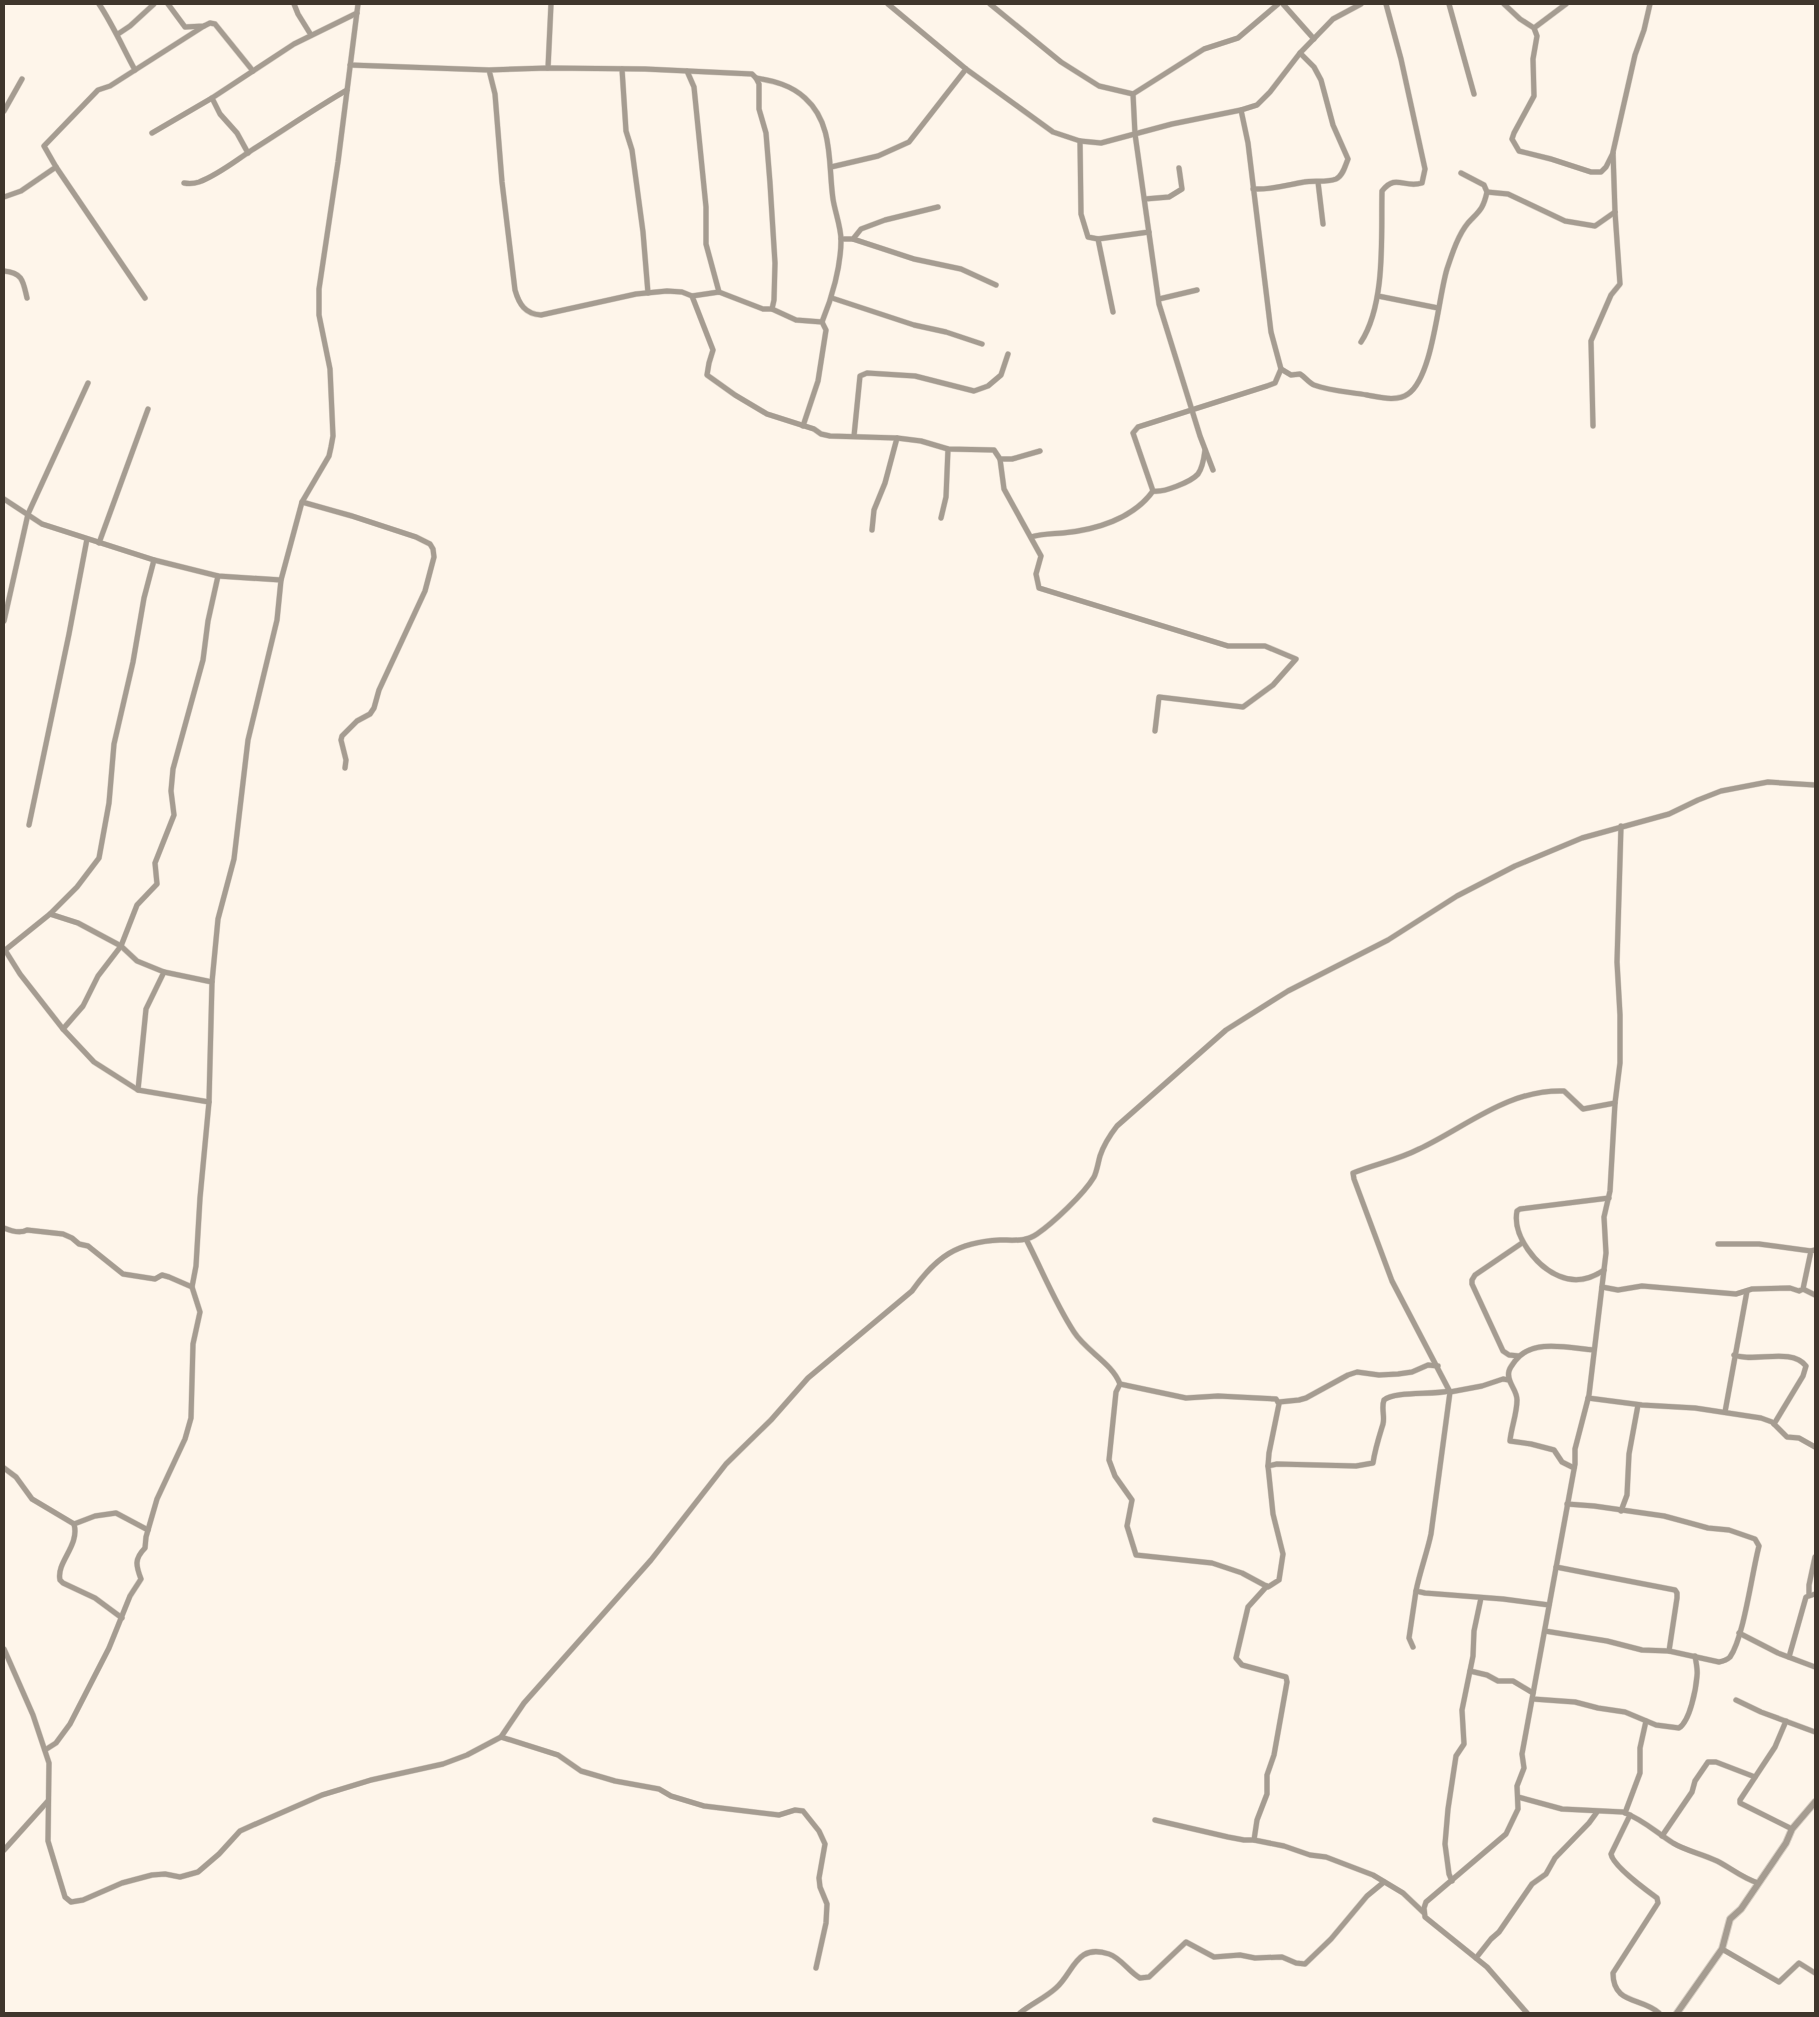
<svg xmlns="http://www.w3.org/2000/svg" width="1819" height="2017" font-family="'Roboto Serif',serif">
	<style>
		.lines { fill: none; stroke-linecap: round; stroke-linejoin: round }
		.minor-casing { stroke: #d8cfc4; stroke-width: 6 }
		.tertiary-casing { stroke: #d8cfc4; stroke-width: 8 }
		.minor { stroke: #a59c91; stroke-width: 5 }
		.tertiary { stroke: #a59c91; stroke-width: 6 }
	</style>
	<rect width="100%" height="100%" fill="#fef5ea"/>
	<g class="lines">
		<!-- minor casing -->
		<g class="minor-casing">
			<g id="minor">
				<path d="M99,4C113,25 123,48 135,70"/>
				<polyline points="168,4 185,27 204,26 210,23 215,24 253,71"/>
				<polyline points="294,4 298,14 311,35"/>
				<polyline points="888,4 966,69 1053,132 1080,141 1101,143 1172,124 1241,110 1257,105 1270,92 1300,53 1333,19 1361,4"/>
				<polyline points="990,4 1061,62 1099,86 1133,94 1204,49 1238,38 1278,4"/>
				<polyline points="1283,4 1314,39"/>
				<polyline points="1449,4 1474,94"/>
				<polyline points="1504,4 1520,19 1534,28 1537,36 1533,59 1534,96 1514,133 1512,139 1519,151 1551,159 1591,172 1601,172 1606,167 1613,153"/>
				<polyline points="1534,28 1566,4"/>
				<polyline points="118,34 130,26 154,4"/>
				<path d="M350,65L489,70L548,68L645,69L752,74L756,78L759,84V109L766,133L770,183L775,263L774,300L772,309H763L719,292L692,296L682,292L667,291L636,294L541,315C525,314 519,304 515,290L502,182L495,94L489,70"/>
				<polyline points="548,68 551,4"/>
				<polyline points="622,69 626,131 632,150 643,232 648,293"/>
				<polyline points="687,71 694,87 706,207 706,244 719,292"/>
				<path d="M756,78C774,81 791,85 805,98C834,124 828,164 833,199C835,212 841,227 841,240C841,266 832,298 822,322"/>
				<polyline points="1133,94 1135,134 1159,304 1200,436 1213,470"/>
				<polyline points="212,98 220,114 237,133 248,153"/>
				<polyline points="4,111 22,79"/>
				<polyline points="152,133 212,98 294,44 357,13"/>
				<polyline points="1080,141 1081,214 1088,237 1098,239 1149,232"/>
				<polyline points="831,167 878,156 909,142 966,69"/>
				<polyline points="1318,182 1323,224"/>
				<path d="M184,183C190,184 193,184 199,182C218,175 235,161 252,150C284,130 314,109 347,90"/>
				<path d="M1253,189C1271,190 1287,185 1304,182C1314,180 1326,183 1336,179C1343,176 1345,166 1348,159L1333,125L1321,80L1314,67L1300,53"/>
				<polyline points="1487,192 1508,194 1565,221 1595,226 1615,212"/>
				<polyline points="4,197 21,191 56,167"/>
				<polyline points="1145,199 1169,197 1182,189 1179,168"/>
				<polyline points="841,239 853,239 861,229 885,220 938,207"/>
				<polyline points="853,239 914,259 961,269 996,285"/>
				<polyline points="1098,239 1113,312"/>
				<path d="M4,271C23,273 23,281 27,298"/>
				<polyline points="692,296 713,350 709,363 707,375 735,395 767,414 814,429 821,434 830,436 897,438 921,441 948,449 994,450 1000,459 1012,459 1040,451"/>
				<polyline points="1378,296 1438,308"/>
				<polyline points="145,298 56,167 44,146 98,90 110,86 204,26"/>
				<polyline points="832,298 914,325 946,332 982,344"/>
				<polyline points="1159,299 1197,290"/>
				<polyline points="772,309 796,320 822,322 826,330 818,381 803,426"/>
				<path d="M1361,342C1386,303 1381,237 1382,191C1396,173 1404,189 1422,183L1425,169L1401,59L1386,4"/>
				<path d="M1281,369L1291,375L1300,374C1305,377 1309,383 1314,385C1330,391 1350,392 1367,395C1379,397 1397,402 1408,394C1433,377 1438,298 1447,269C1452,254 1458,235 1468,223C1479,211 1483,210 1487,192L1484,185L1461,173"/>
				<polyline points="1593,426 1591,341 1611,295 1620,284 1615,212 1613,152 1635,55 1644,30 1650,4"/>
				<polyline points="854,436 860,376 867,373 915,376 974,391 988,386 1001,375 1008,354"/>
				<path d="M1205,450C1204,458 1203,467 1198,474C1191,482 1163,493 1153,491L1133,433L1138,427L1267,386L1275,383L1281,369L1271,332L1248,143L1241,110"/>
				<polyline points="1000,459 1004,489 1041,556 1036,574 1039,588 1228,646 1265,646 1296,659 1273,685 1243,707 1159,697 1155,731"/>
				<polyline points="4,499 42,524 154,560 218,576 281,580"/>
				<polyline points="302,502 352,516 416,537 430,544 433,549 434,557 425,591 379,690 374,708 370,714 357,721 342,736 341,740 346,760 345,768"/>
				<polyline points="941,518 946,497 948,449"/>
				<polyline points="872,530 874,510 885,483 897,438"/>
				<path d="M1031,537C1041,534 1052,534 1063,533C1095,530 1133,519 1153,491"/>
				<polyline points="99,543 148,409"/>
				<polyline points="4,621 28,514 88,383"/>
				<polyline points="29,825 69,634 87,539"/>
				<polyline points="50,914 78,923 121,946 137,961 164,972 212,982"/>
				<polyline points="5,950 20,974 63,1029 94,1062 138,1090 209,1102"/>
				<polyline points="4,951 50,914 77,887 99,858 109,803 114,744 133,662 144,598 154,560"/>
				<polyline points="63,1029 83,1006 98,976 121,946 137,905 157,884 155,863 174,815 171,791 173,769 203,660 208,621 218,576"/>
				<polyline points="138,1090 146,1009 164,972"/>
				<path d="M4,1228C11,1231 20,1234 27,1230L63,1234L72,1238L79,1244L88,1246L123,1274L155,1279L162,1275L169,1277L192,1287"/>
				<path d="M1026,1239C1042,1270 1055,1303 1074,1332C1086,1351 1112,1363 1120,1384L1116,1392L1109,1460L1115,1476L1132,1500L1127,1526L1136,1555L1212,1563L1242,1573L1268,1587L1279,1580L1283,1554L1273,1514L1268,1466L1277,1464L1356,1466L1373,1463C1375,1449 1379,1437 1383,1424C1385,1416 1381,1408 1384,1400C1395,1391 1432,1395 1449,1391"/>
				<polyline points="1718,1244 1759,1244 1811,1251"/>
				<path d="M1604,1270C1591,1279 1575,1283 1559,1276C1537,1267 1512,1236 1517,1211L1520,1209L1609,1198"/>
				<polyline points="1602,1287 1618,1290 1642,1286 1736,1294 1752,1289 1790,1288 1799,1291 1803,1289 1811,1251 1815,1250"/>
				<polyline points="1803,1289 1815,1295"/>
				<path d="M1734,1355C1755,1363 1791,1347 1806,1366L1803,1376L1774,1424"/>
				<polyline points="1519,1356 1509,1355 1503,1351 1472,1284 1472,1280 1475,1275 1522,1243"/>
				<polyline points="1120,1384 1186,1398 1218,1396 1276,1399 1279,1404 1269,1453 1268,1466"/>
				<polyline points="1450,1392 1482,1386 1503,1379 1509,1380"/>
				<polyline points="1588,1398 1642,1405 1695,1408 1761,1418 1772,1422 1787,1437 1799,1438 1815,1447"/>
				<polyline points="1279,1402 1299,1400 1306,1398 1348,1375 1357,1372 1379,1375 1398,1374 1412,1372 1428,1365 1438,1366"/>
				<polyline points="1725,1412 1747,1291"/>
				<path d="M4,1468L16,1477L32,1499L74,1524C80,1546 56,1562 60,1580L63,1583L95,1598L122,1618"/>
				<path d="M1574,1468L1562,1462L1554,1450L1531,1444L1510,1441C1511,1428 1517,1414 1517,1400C1517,1389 1506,1382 1509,1371C1510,1367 1513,1364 1515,1361C1532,1338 1569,1348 1594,1350"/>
				<path d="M1567,1504L1594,1506L1664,1516L1708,1528L1729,1530L1755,1539L1759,1546C1752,1572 1744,1637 1730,1657C1727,1660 1724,1661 1719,1662L1669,1651"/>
				<polyline points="1621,1511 1627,1495 1629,1454 1638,1405"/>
				<polyline points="74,1524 95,1516 116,1513 148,1530"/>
				<polyline points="1809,1595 1809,1585 1815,1557"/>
				<path d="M1549,1605L1503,1599L1425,1593L1416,1591C1420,1571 1427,1553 1431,1534L1450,1392L1392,1281L1354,1179L1353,1173C1375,1164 1398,1160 1419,1149C1466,1127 1508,1089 1564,1091L1583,1109L1615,1103"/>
				<polyline points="1545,1631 1607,1641 1642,1650 1669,1651 1677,1598 1677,1593 1675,1590 1556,1567"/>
				<polyline points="1739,1633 1778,1653 1815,1667"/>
				<polyline points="1413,1647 1409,1638 1416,1591"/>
				<path d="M4,1649L33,1715L49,1763L48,1841L65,1897L71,1902L83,1900L122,1883L152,1875L165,1874L180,1877L198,1872L219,1854L240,1831L251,1826L322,1795L371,1780L443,1764L467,1755L501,1737L524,1703L651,1560L726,1464L771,1420L808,1378L912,1291C936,1257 957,1242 1000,1240C1013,1240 1026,1242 1037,1234C1053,1223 1084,1194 1094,1177C1097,1171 1098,1163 1100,1156C1104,1144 1110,1135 1117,1126L1226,1030L1288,991L1388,940L1457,896L1515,866L1582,838L1669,814L1698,800L1721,791L1768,782L1815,785"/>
				<polyline points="1789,1657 1806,1597 1815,1594"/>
				<polyline points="1470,1671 1487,1675 1498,1681 1513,1681 1533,1693"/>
				<path d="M1533,1699L1575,1702L1598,1708L1625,1712L1656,1725L1679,1728C1690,1721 1696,1689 1697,1676C1698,1670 1696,1662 1695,1656"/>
				<polyline points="1736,1700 1761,1712 1815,1732"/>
				<polyline points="1786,1721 1775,1747 1740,1800 1740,1803 1792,1829"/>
				<polyline points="501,1737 558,1755 581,1771 615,1781 659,1789 671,1796 704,1806 779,1815 795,1810 803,1811 819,1831 825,1844 819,1878 820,1887 827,1904 826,1923 816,1968"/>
				<path d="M45,1750L56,1743L70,1724L109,1648L130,1596L141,1579C136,1566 134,1559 145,1548L146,1537L157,1499L185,1439L191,1418L193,1344L200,1312L192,1287L196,1266L200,1198L209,1102L212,982L218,919L234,859L248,740L277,620L281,580L302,502L329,456L331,447L333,436L330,369L319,315V289L338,162L358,4"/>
				<path d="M1518,1797L1562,1809L1623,1812C1642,1819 1656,1832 1673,1843C1686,1851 1703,1854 1717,1861C1731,1868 1742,1878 1758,1883"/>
				<polyline points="1625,1813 1640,1773 1640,1748 1646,1721"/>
				<path d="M1630,1815L1611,1854C1613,1866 1646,1890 1657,1898L1658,1903L1613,1973C1613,2005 1642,1997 1659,2013"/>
				<polyline points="1155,1820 1228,1837 1244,1840 1254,1840 1284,1846 1310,1855 1326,1857 1373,1875 1403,1893 1423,1912"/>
				<polyline points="1662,1836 1692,1792 1695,1781 1708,1762 1716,1762 1755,1777"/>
				<polyline points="1254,1840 1257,1820 1267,1794 1267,1775 1274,1755 1287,1682 1286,1677 1242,1665 1236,1658 1248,1607 1267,1586"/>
				<polyline points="4,1850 48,1801"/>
				<polyline points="1452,1881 1449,1874 1445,1844 1448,1809 1456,1756 1464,1744 1462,1710 1473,1656 1474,1631 1481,1598"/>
				<polyline points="1722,1949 1779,1982 1799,1963 1815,1973"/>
				<polyline points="1476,1958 1491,1939 1499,1932 1532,1884 1546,1874 1555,1858 1589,1823 1597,1812"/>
				<path d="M1020,2013C1031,2004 1045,1998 1056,1988C1074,1972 1076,1943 1109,1954C1121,1958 1129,1972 1140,1978L1149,1977L1186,1942L1214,1957L1240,1955L1255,1958L1282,1957L1296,1963L1305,1964L1331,1939L1367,1896L1384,1882"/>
				<polyline points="1527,2013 1487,1967 1425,1917 1424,1908 1426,1902 1506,1834 1518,1809 1517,1786 1524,1768 1522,1754 1575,1464 1575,1449 1589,1395 1606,1253 1604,1217 1610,1191 1615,1103 1620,1063 1620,1015 1617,962 1621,826"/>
			</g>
		</g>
		<!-- tertiary casing -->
		<g class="tertiary-casing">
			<polyline id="tertiary" points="1677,2013 1722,1949 1730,1919 1741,1909 1786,1843 1792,1829 1815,1802"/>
		</g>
		<!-- minor -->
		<use href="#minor" class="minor"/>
		<!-- tertiary -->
		<use href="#tertiary" class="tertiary"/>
	</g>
	<!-- border -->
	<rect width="1819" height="2017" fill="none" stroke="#3f362c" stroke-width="10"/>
</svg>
